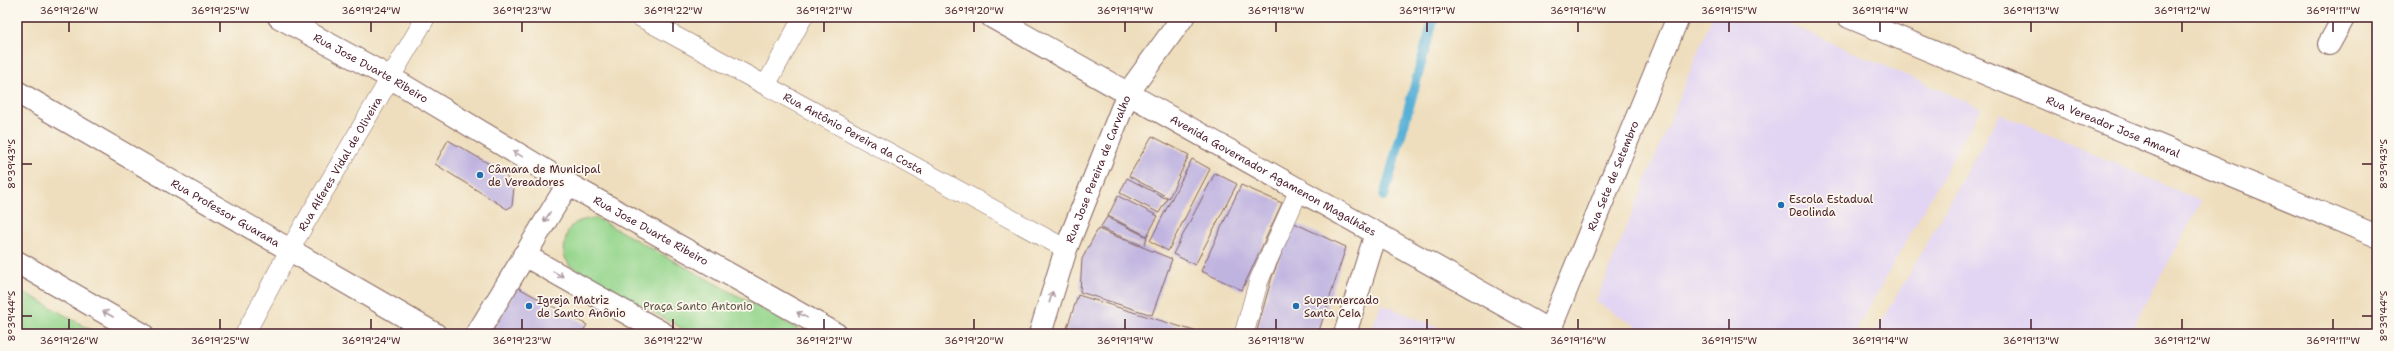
<svg xmlns="http://www.w3.org/2000/svg" width="2394" height="351" font-family="'Shantell Sans',sans-serif">
	<style>
		.built { fill: #e2d4f3 }
		.green { fill: #94d58c; stroke: #6f7a5c }
		.lines { fill: none; stroke-linecap: round; stroke-linejoin: round }
		.stream { stroke: #59b0d6; stroke-width: 10 }
		.building { fill: #bfb3e0 }
		.lane-casing { stroke: #83625e; stroke-width: 20 }
		.street-casing { stroke: #83625e; stroke-width: 24 }
		.secondary-casing { stroke: #83625e; stroke-width: 24 }
		.lane { stroke: #fff; stroke-width: 19 }
		.street { stroke: #fff; stroke-width: 22 }
		.secondary { stroke: #fff; stroke-width: 22 }
		.oneway { stroke: #ae9aa0 }
		.ticks { fill: none; stroke: #4a1f2b; stroke-width: 1.5 }
		.poi-dot { fill: #1f6fb2; stroke: #fbf7ec; stroke-width: 1.5 }
		.labels { text-anchor: middle; stroke-width: 3.5; stroke-linejoin: round; paint-order: stroke }
		.street-label { font-size: 11px; fill: #4a1f2b; stroke: #fbf7ec }
		.poi-label { font-size: 11px; fill: #4a1f2b; stroke: #fbf7ec; text-anchor: start }
		.park-label { font-size: 11px; fill: #605648; stroke: #fbf7ec }
		.neatline { fill: none; stroke: #4a1f2b; stroke-width: 1.5 }
		.ticks-label { font-size: 10px; text-anchor: middle; fill: #4a1f2b }
	</style>
	<rect width="100%" height="100%" fill="#fbf7ec"/>
	<filter id="ink" filterUnits="userSpaceOnUse"><feTurbulence type="fractalNoise" baseFrequency=".025" numOctaves="2"/><feDisplacementMap in="SourceGraphic" scale="8" xChannelSelector="R" yChannelSelector="G"/><feConvolveMatrix kernelMatrix="1 2 1 2 8 2 1 2 1" color-interpolation-filters="sRGB"/></filter>
	<filter id="wash" filterUnits="userSpaceOnUse"><feTurbulence type="fractalNoise" baseFrequency=".012" numOctaves="4" result="noise"/><feDisplacementMap in="SourceGraphic" scale="16" xChannelSelector="R" yChannelSelector="G"/><feGaussianBlur stdDeviation="0.9" result="paint"/><feColorMatrix in="noise" values="0 0 0 0 0 0 0 0 0 0 0 0 0 0 0 0 0 1.4 0 .05"/><feComposite in="paint" operator="in"/></filter>
	<g filter="url(#wash)">
		<rect width="100%" height="100%" fill="#eedebd"/>
		<!-- built -->
		<g class="built">
			<polygon points="1712,17 1773,17 1981,108 1854,334 1649,334 1596,302"/>
			<polygon points="2000,113 2201,201 2130,334 1875,334"/>
			<polygon points="1381,304 1454,334 1370,334"/>
		</g>
		<!-- green -->
		<g class="green">
			<path d="M596,218L807,334H692L569,265L564,255C565,229 570,220 596,218Z"/>
			<polygon points="17,288 98,334 17,334"/>
		</g>
		<g class="lines">
			<!-- stream -->
			<polyline class="stream" points="1384,196 1434,17"/>
		</g>
		<g id="blocks">
			<!-- building -->
			<g class="building">
				<polygon points="1152,136 1189,155 1169,198 1129,176"/>
				<polygon points="448,140 503,172 514,187 512,206 507,209 435,164"/>
				<polygon points="1192,159 1210,169 1168,251 1150,241"/>
				<polygon points="1215,173 1237,184 1195,265 1173,254"/>
				<polygon points="1127,178 1167,199 1159,213 1120,193"/>
				<polygon points="1241,185 1282,203 1242,290 1201,271"/>
				<polygon points="1118,196 1158,216 1147,236 1108,216"/>
				<polygon points="1107,217 1147,237 1144,246 1100,228"/>
				<polygon points="1294,223 1346,247 1318,334 1256,334 1272,277"/>
				<polygon points="1098,229 1172,259 1152,315 1080,292 1082,259"/>
				<polygon points="517,287 587,325 581,334 491,334"/>
				<polygon points="1078,295 1204,334 1065,334"/>
			</g>
		</g>
	</g>
	<g filter="url(#ink)">
		<use href="#blocks" fill-opacity="0" stroke="#83625e" stroke-width="1"/>
		<g class="lines">
			<!-- lane casing -->
			<g class="lane-casing">
				<g id="lane">
					<path id="s1" d="M640,17L1066,249"/>
					<polyline points="766,85 803,17"/>
					<path id="s2" d="M245,334L290,249L426,17"/>
					<polyline points="1244,334 1259,280 1300,188"/>
				</g>
			</g>
			<!-- street casing -->
			<g class="street-casing">
				<g id="street">
					<path id="s3" d="M279,17L391,78L568,184L836,334"/>
					<path id="s4" d="M1849,17L2377,236"/>
					<polyline points="2329,44 2344,17"/>
					<path id="s5" d="M17,92L435,334"/>
					<polyline points="524,255 664,334"/>
					<polyline points="477,334 568,184"/>
					<polyline points="1345,334 1376,233"/>
					<path id="s6" d="M1548,334L1678,17"/>
				</g>
			</g>
			<!-- secondary casing -->
			<g class="secondary-casing">
				<g id="secondary">
					<path id="s7" d="M992,17L1555,334"/>
					<polyline points="17,262 142,334"/>
					<path id="s8" d="M1040,334L1066,249L1128,93L1183,17"/>
				</g>
			</g>
			<!-- lane -->
			<use href="#lane" class="lane"/>
			<!-- street -->
			<use href="#street" class="street"/>
			<!-- secondary -->
			<use href="#secondary" class="secondary"/>
		</g>
		<!-- one-way arrows -->
		<defs><path id="oneway-shaft" d="M-6 0H5M1.5-3L5.5 0L1.5 3" fill="none" stroke-width="1.6" stroke-linecap="round" stroke-linejoin="round"/></defs>
		<g class="oneway">
			<use href="#oneway-shaft" transform="translate(518 154) rotate(-149)"/>
			<use href="#oneway-shaft" transform="translate(547 217) rotate(122)"/>
			<use href="#oneway-shaft" transform="translate(558 274) rotate(29)"/>
			<use href="#oneway-shaft" transform="translate(1051 297) rotate(-73)"/>
			<use href="#oneway-shaft" transform="translate(108 314) rotate(-150)"/>
			<use href="#oneway-shaft" transform="translate(802 315) rotate(-151)"/>
		</g>
	</g>
	<!-- ticks -->
	<path class="ticks" d="M69,22V32M220,22V32M371,22V32M522,22V32M673,22V32M824,22V32M974,22V32M1125,22V32M1276,22V32M1427,22V32M1578,22V32M1729,22V32M1880,22V32M2031,22V32M2182,22V32M2333,22V32M22,164H32M2362,164H2372M22,316H32M2362,316H2372M69,319V329M220,319V329M371,319V329M522,319V329M673,319V329M824,319V329M974,319V329M1125,319V329M1276,319V329M1427,319V329M1578,319V329M1729,319V329M1880,319V329M2031,319V329M2182,319V329M2333,319V329"/>
	<!-- markers -->
	<g class="poi-dot">
		<circle cx="480" cy="175" r="4"/>
		<circle cx="1781" cy="205" r="4"/>
		<circle cx="529" cy="306" r="4"/>
		<circle cx="1296" cy="306" r="4"/>
	</g>
	<g class="labels">
		<!-- street labels -->
		<g class="street-label">
			<text dy="4" stroke="none"><textPath href="#s3" startOffset="105">Rua Jose Duarte Ribeiro</textPath></text>
			<text dy="4" stroke="none"><textPath href="#s4" startOffset="286">Rua Vereador Jose Amaral</textPath></text>
			<text dy="4" stroke="none"><textPath href="#s1" startOffset="243">Rua Antônio Pereira da Costa</textPath></text>
			<text dy="4" stroke="none"><textPath href="#s2" startOffset="195">Rua Alferes Vidal de Oliveira</textPath></text>
			<text dy="4" stroke="none"><textPath href="#s8" startOffset="175">Rua Jose Pereira de Carvalho</textPath></text>
			<text dy="4" stroke="none"><textPath href="#s7" startOffset="323">Avenida Governador Agamenon Magalhães</textPath></text>
			<text dy="4" stroke="none"><textPath href="#s6" startOffset="171">Rua Sete de Setembro</textPath></text>
			<text dy="4" stroke="none"><textPath href="#s5" startOffset="241">Rua Professor Guarana</textPath></text>
			<text dy="4" stroke="none"><textPath href="#s3" startOffset="429">Rua Jose Duarte Ribeiro</textPath></text>
		</g>
		<!-- poi labels -->
		<g class="poi-label">
			<text x="488" y="173">Câmara de Municipal<tspan x="488" dy="13">de Vereadores</tspan></text>
			<text x="1789" y="203">Escola Estadual<tspan x="1789" dy="13">Deolinda</tspan></text>
			<text x="537" y="304">Igreja Matriz<tspan x="537" dy="13">de Santo Anônio</tspan></text>
			<text x="1304" y="304">Supermercado<tspan x="1304" dy="13">Santa Ceia</tspan></text>
		</g>
		<!-- park labels -->
		<g class="park-label">
			<text x="698" y="310">Praça Santo Antonio</text>
		</g>
	</g>
	<!-- margin -->
	<rect width="2394" height="351" fill="none" stroke="#fbf7ec" stroke-width="44"/>
	<rect x="22" y="22" width="2350" height="307" class="neatline"/>
	<g class="ticks-label">
		<text x="69" y="14">36°19'26"W</text>
		<text x="220" y="14">36°19'25"W</text>
		<text x="371" y="14">36°19'24"W</text>
		<text x="522" y="14">36°19'23"W</text>
		<text x="673" y="14">36°19'22"W</text>
		<text x="824" y="14">36°19'21"W</text>
		<text x="974" y="14">36°19'20"W</text>
		<text x="1125" y="14">36°19'19"W</text>
		<text x="1276" y="14">36°19'18"W</text>
		<text x="1427" y="14">36°19'17"W</text>
		<text x="1578" y="14">36°19'16"W</text>
		<text x="1729" y="14">36°19'15"W</text>
		<text x="1880" y="14">36°19'14"W</text>
		<text x="2031" y="14">36°19'13"W</text>
		<text x="2182" y="14">36°19'12"W</text>
		<text x="2333" y="14">36°19'11"W</text>
		<text transform="translate(11 164) rotate(-90)" y="4">8°39'43"S</text>
		<text transform="translate(2383 164) rotate(-90)" y="4">8°39'43"S</text>
		<text transform="translate(11 316) rotate(-90)" y="4">8°39'44"S</text>
		<text transform="translate(2383 316) rotate(-90)" y="4">8°39'44"S</text>
		<text x="69" y="344">36°19'26"W</text>
		<text x="220" y="344">36°19'25"W</text>
		<text x="371" y="344">36°19'24"W</text>
		<text x="522" y="344">36°19'23"W</text>
		<text x="673" y="344">36°19'22"W</text>
		<text x="824" y="344">36°19'21"W</text>
		<text x="974" y="344">36°19'20"W</text>
		<text x="1125" y="344">36°19'19"W</text>
		<text x="1276" y="344">36°19'18"W</text>
		<text x="1427" y="344">36°19'17"W</text>
		<text x="1578" y="344">36°19'16"W</text>
		<text x="1729" y="344">36°19'15"W</text>
		<text x="1880" y="344">36°19'14"W</text>
		<text x="2031" y="344">36°19'13"W</text>
		<text x="2182" y="344">36°19'12"W</text>
		<text x="2333" y="344">36°19'11"W</text>
	</g>
</svg>
